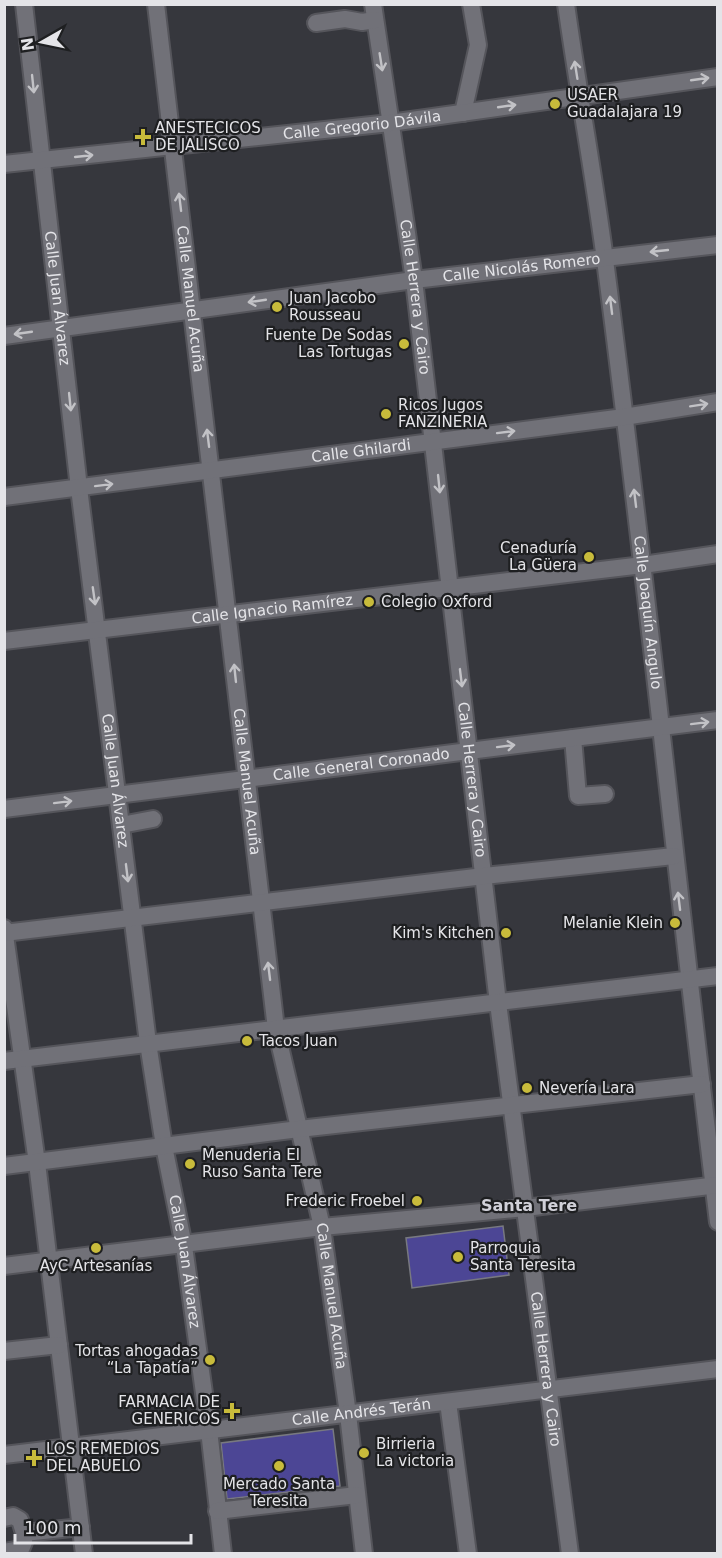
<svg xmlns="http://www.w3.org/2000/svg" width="722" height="1558" font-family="'DejaVu Sans',sans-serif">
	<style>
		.building { fill: #4c4695; stroke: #787980; stroke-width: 1.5 }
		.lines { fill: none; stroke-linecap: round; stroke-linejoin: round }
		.minor-casing { stroke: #55555b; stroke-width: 20 }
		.minor { stroke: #717178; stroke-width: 16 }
		.oneway { stroke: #c2c2c6 }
		.poi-dot { fill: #c8bb3b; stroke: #1e1f21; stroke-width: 2 }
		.labels { text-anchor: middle; stroke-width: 4.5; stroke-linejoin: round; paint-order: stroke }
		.poi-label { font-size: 15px; fill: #e4e4e8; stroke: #1e1f21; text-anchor: start }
		.street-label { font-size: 15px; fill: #e4e4e8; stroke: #1e1f21 }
		.neighbourhood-label { font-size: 16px; font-weight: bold; fill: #d1d1d9; stroke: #1e1f21 }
	</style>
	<rect width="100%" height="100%" fill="#36373d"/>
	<!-- building -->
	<g class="building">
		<polygon points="503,1226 509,1275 412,1288 406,1238"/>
		<polygon points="333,1429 340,1486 227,1499 221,1443"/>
	</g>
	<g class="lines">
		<!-- minor casing -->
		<g class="minor-casing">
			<g id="minor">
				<path id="s1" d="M24,4L79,488L148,1043L164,1146L184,1246L209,1430L223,1554"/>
				<path id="s2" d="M156,4L276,1029L322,1227L348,1414L364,1554"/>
				<path id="s3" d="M373,4L414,280L498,1003L570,1554"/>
				<path id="s4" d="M566,4C578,90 594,175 605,260C647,581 679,902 718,1222"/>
				<polyline points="316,23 345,19 362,22 375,20"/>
				<polyline points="463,113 478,45 471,4"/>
				<path id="s5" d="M4,164L390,123L718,77"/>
				<path id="s6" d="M4,336L414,280L718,245"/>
				<path id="s7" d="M4,497L624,417L718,402"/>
				<path id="s8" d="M4,641L643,565L718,554"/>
				<polyline points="573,738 578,796 605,794"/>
				<path id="s9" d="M4,809L718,720"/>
				<polyline points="121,825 153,819"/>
				<polyline points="4,928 37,1163 84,1554"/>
				<polyline points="4,933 484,876 674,856"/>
				<polyline points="4,1061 718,976"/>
				<polyline points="4,1166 299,1129 702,1084"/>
				<polyline points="4,1266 322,1227 525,1208 718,1185"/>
				<polyline points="4,1351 59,1345"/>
				<polyline points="448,1402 468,1554"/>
				<path id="s10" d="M4,1455L718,1369"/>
				<polyline points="217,1511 357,1495"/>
				<polyline points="4,1518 13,1516 20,1520 24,1533 81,1527"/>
				<polyline points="4,1552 21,1549 24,1542 24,1533"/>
			</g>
		</g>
		<!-- minor -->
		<use href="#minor" class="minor"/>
	</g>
	<!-- one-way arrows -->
	<defs><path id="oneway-shaft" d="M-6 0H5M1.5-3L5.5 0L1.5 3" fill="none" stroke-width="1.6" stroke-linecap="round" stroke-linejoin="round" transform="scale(1.5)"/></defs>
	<g class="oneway">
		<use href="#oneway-shaft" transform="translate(381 62) rotate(81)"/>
		<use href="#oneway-shaft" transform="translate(576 70) rotate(-99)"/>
		<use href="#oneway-shaft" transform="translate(700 79) rotate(-8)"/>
		<use href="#oneway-shaft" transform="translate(33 84) rotate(84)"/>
		<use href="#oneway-shaft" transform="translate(507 106) rotate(-8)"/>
		<use href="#oneway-shaft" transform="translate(84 156) rotate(-6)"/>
		<use href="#oneway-shaft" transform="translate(180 202) rotate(-97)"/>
		<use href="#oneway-shaft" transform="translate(659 251) rotate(174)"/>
		<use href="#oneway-shaft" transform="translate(257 301) rotate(172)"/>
		<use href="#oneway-shaft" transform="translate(611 305) rotate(-97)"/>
		<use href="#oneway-shaft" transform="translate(23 333) rotate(172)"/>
		<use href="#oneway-shaft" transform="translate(70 402) rotate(84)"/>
		<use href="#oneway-shaft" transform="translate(699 405) rotate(-9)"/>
		<use href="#oneway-shaft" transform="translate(506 432) rotate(-7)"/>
		<use href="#oneway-shaft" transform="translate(208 438) rotate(-97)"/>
		<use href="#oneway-shaft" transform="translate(439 484) rotate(84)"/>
		<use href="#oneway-shaft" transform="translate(104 485) rotate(-7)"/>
		<use href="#oneway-shaft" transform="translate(635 498) rotate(-97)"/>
		<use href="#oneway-shaft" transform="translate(94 596) rotate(82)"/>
		<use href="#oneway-shaft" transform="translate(235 673) rotate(-96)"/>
		<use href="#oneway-shaft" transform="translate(461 678) rotate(83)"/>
		<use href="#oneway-shaft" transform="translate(700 723) rotate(-7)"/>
		<use href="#oneway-shaft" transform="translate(506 746) rotate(-7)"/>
		<use href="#oneway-shaft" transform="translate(63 802) rotate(-7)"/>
		<use href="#oneway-shaft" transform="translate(127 873) rotate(83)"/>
		<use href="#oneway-shaft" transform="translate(679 901) rotate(-97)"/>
		<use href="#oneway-shaft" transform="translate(269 971) rotate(-97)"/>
	</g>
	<!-- markers -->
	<g class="poi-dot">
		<circle cx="555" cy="104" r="6"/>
		<path d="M140 128h6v6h6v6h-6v6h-6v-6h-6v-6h6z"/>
		<circle cx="277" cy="307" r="6"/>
		<circle cx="404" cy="344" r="6"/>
		<circle cx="386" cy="414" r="6"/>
		<circle cx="589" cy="557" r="6"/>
		<circle cx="369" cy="602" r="6"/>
		<circle cx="675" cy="923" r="6"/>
		<circle cx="506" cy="933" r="6"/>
		<circle cx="247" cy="1041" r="6"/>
		<circle cx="527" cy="1088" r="6"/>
		<circle cx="190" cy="1164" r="6"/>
		<circle cx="417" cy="1201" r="6"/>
		<circle cx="96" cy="1248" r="6"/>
		<circle cx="458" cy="1257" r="6"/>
		<circle cx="210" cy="1360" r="6"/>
		<path d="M229 1402h6v6h6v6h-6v6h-6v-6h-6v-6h6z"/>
		<circle cx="364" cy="1453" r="6"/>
		<path d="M31 1449h6v6h6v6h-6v6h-6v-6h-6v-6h6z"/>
		<circle cx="279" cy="1466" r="6"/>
	</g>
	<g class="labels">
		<!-- poi labels -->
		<g class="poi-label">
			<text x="567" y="100">USAER<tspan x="567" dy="17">Guadalajara 19</tspan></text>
			<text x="155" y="133">ANESTECICOS<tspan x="155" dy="17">DE JALISCO</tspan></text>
			<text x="289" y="303">Juan Jacobo<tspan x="289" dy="17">Rousseau</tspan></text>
			<text x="392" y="340" text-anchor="end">Fuente De Sodas<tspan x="392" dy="17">Las Tortugas</tspan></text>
			<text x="398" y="410">Ricos Jugos<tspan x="398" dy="17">FANZINERIA</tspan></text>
			<text x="577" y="553" text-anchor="end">Cenaduría<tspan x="577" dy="17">La Güera</tspan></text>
			<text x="381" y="607">Colegio Oxford</text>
			<text x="663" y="928" text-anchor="end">Melanie Klein</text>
			<text x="494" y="938" text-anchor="end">Kim's Kitchen</text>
			<text x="259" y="1046">Tacos Juan</text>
			<text x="539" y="1093">Nevería Lara</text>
			<text x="202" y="1160">Menuderia El<tspan x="202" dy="17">Ruso Santa Tere</tspan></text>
			<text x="405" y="1206" text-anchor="end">Frederic Froebel</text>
			<text x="470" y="1253">Parroquia<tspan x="470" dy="17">Santa Teresita</tspan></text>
			<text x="96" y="1271" text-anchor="middle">AyC Artesanías</text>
			<text x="198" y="1356" text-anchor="end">Tortas ahogadas<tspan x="198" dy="17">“La Tapatía”</tspan></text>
			<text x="220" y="1407" text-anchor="end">FARMACIA DE<tspan x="220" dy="17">GENERICOS</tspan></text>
			<text x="376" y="1449">Birrieria<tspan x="376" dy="17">La victoria</tspan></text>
			<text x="46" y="1454">LOS REMEDIOS<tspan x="46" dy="17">DEL ABUELO</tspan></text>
			<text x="279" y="1489" text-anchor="middle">Mercado Santa<tspan x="279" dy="17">Teresita</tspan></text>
		</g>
		<!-- street labels -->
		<g class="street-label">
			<text dy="5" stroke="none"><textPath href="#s5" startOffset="360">Calle Gregorio Dávila</textPath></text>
			<text dy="5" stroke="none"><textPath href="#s6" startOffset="522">Calle Nicolás Romero</textPath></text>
			<text dy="5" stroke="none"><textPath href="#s3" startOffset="296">Calle Herrera y Cairo</textPath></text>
			<text dy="5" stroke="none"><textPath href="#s1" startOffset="296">Calle Juan Álvarez</textPath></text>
			<text dy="5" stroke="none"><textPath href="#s2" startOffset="297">Calle Manuel Acuña</textPath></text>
			<text dy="5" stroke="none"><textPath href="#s7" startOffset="360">Calle Ghilardi</textPath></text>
			<text dy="5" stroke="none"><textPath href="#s8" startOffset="270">Calle Ignacio Ramírez</textPath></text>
			<text dy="5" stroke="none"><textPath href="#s4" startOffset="614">Calle Joaquín Angulo</textPath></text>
			<text dy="5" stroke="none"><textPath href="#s9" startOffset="360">Calle General Coronado</textPath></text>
			<text dy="5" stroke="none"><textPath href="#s3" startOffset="782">Calle Herrera y Cairo</textPath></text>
			<text dy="5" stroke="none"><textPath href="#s1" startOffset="782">Calle Juan Álvarez</textPath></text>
			<text dy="5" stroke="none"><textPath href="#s2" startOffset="783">Calle Manuel Acuña</textPath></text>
			<text dy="5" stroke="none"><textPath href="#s1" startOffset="1268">Calle Juan Álvarez</textPath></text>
			<text dy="5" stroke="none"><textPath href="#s2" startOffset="1305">Calle Manuel Acuña</textPath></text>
			<text dy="5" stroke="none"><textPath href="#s3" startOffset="1376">Calle Herrera y Cairo</textPath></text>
			<text dy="5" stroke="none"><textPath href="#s10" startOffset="360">Calle Andrés Terán</textPath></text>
		</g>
		<!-- neighbourhood labels -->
		<g class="neighbourhood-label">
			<text x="529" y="1211">Santa Tere</text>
		</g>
	</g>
	<!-- border -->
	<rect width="722" height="1558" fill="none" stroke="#e4e4e8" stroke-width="12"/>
	<!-- north arrow -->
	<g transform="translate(42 42) rotate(261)" stroke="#1e1f21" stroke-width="4.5" paint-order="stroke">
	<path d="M0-4.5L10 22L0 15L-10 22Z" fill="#e4e4e8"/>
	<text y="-9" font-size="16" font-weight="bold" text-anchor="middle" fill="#e4e4e8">N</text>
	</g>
	<!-- scale -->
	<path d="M15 1534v9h176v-9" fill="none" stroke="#e4e4e8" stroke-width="3"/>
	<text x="24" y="1534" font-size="18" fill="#e4e4e8" stroke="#1e1f21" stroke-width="4.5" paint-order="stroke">100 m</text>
</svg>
